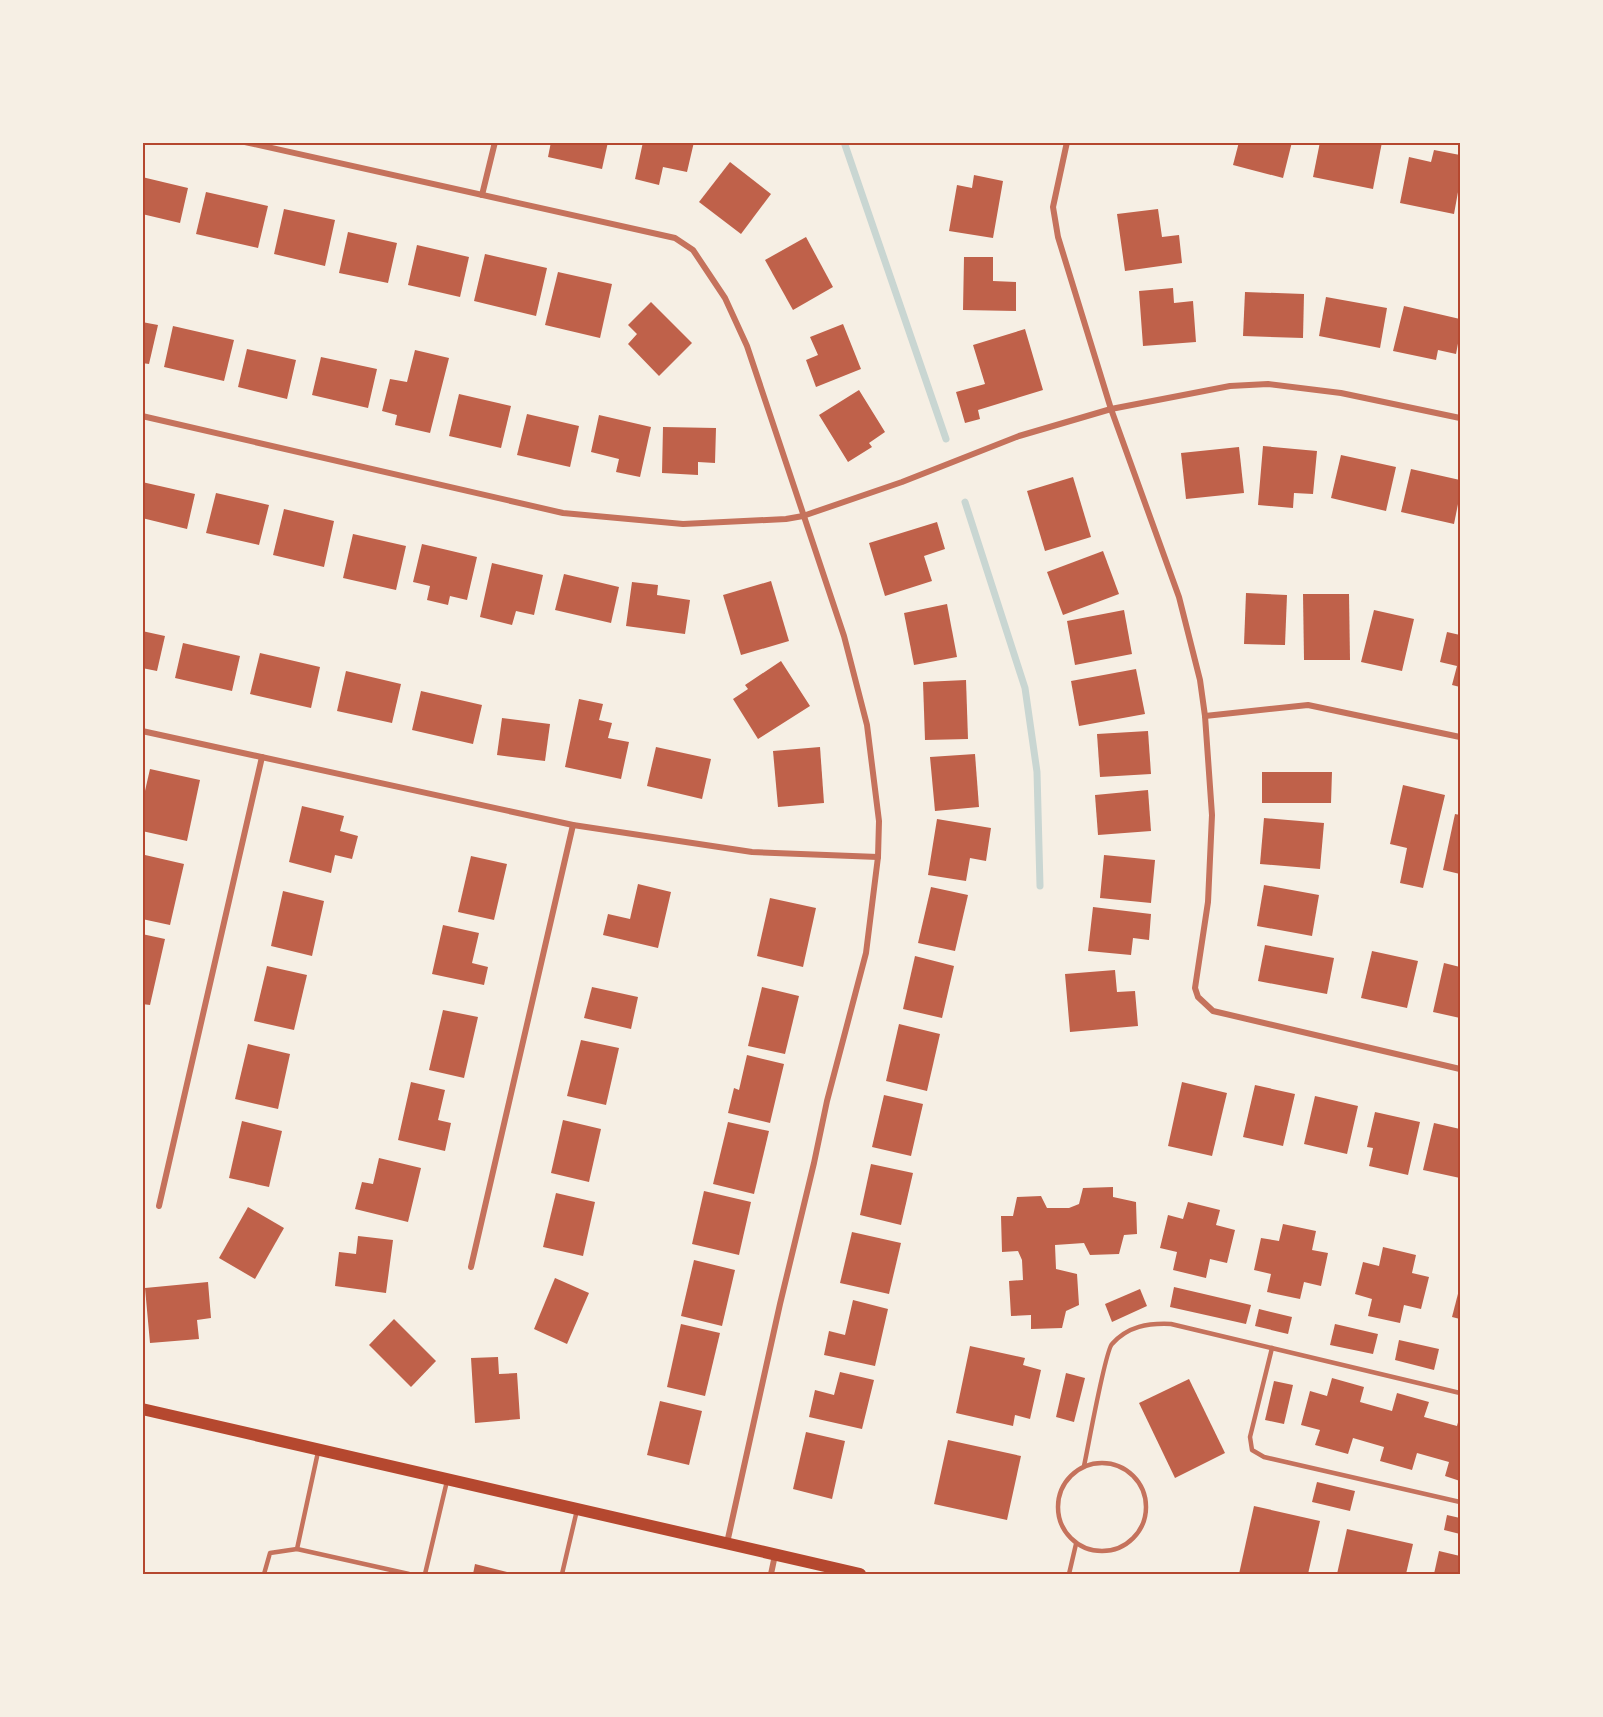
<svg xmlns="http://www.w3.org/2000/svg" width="1603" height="1717" font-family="Literata,serif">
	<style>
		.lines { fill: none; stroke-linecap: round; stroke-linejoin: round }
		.stream { stroke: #c9d6d2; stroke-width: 7 }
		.building { fill: #bf614a }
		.service { stroke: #c5725c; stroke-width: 4.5 }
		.minor { stroke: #c5725c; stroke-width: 6 }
		.secondary { stroke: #b5482f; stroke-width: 12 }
		.neatline { fill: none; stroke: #b5482f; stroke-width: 2 }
	</style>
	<rect width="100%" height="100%" fill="#f6efe4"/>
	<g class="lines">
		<!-- stream -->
		<g class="stream">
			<polyline points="844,142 946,439"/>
			<polyline points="965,502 1025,688 1037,772 1040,886"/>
		</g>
	</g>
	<!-- building -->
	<g class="building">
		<polygon points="551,142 608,142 602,169 548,157"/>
		<polygon points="643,142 694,142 687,172 663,167 659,185 635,179"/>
		<polygon points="1239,142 1292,142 1283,178 1233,165"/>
		<polygon points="1320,142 1382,142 1373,189 1313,177"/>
		<polygon points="1434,150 1460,155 1460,181 1454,214 1400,203 1409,157 1431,162"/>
		<polygon points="730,162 771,194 741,234 699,202"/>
		<polygon points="974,175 1003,181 993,238 949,231 957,185 972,188"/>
		<polygon points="142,177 188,188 180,223 142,214"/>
		<polygon points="206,192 268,206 258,248 196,234"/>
		<polygon points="284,209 335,220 325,266 274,254"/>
		<polygon points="1158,209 1162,237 1179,235 1182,263 1125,271 1117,214"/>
		<polygon points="348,232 397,243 388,283 339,273"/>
		<polygon points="806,237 833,287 793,310 765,260"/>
		<polygon points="417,245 469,257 460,297 408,285"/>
		<polygon points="485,254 547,268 536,316 474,301"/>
		<polygon points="964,257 993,257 993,281 1016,282 1016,311 963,310"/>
		<polygon points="558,272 612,284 600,338 545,325"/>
		<polygon points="1173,288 1174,303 1193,301 1196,342 1143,346 1139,291"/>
		<polygon points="1245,292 1304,294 1303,338 1243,336"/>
		<polygon points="1326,297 1387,308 1380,348 1319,336"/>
		<polygon points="651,302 692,343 659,376 628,344 637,334 628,325"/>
		<polygon points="1404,306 1460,319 1460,333 1456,354 1438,350 1436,360 1393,351"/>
		<polygon points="142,322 158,325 149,364 142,363"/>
		<polygon points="843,324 861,369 816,387 806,360 818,355 810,337"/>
		<polygon points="173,326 234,340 224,381 164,367"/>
		<polygon points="1025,329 1043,390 978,410 980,419 965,423 956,392 985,384 973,345"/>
		<polygon points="247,349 296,360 287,399 238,387"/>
		<polygon points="415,350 449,358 430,433 395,425 397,415 382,411 390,379 407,382"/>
		<polygon points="321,357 377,369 368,408 312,395"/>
		<polygon points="859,390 885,432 869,443 872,447 848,462 819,415"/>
		<polygon points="459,394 511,406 501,448 449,436"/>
		<polygon points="527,414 579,426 570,467 517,455"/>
		<polygon points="599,415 651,427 640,477 616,472 619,459 591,452"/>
		<polygon points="663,427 716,428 715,463 698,462 698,475 662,473"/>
		<polygon points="1263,446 1317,451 1313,494 1294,493 1293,508 1258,505"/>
		<polygon points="1239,447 1244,493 1186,499 1181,453"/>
		<polygon points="1341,455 1396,467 1386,511 1331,498"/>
		<polygon points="1411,469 1460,480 1460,494 1454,524 1401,512"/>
		<polygon points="1073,477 1091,537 1045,551 1027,491"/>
		<polygon points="142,482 195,494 187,529 142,518"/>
		<polygon points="216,493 269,505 259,545 206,533"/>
		<polygon points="284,509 334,521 324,567 273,555"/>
		<polygon points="937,522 945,549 924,556 932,581 885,596 869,543"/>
		<polygon points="353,534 406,546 396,590 343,578"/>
		<polygon points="422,544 477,557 467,600 450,596 448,605 427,600 430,586 413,582"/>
		<polygon points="1103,551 1119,594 1063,615 1047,572"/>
		<polygon points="492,563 543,575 534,615 516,611 512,625 480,617"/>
		<polygon points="564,574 619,587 611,623 555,610"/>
		<polygon points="771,581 789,641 741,655 723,595"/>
		<polygon points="632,582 658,585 657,595 690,600 685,634 626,626"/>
		<polygon points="1246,593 1287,595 1285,645 1244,644"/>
		<polygon points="1303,594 1349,594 1350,660 1304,660"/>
		<polygon points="947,604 957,657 914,665 904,613"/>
		<polygon points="1124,610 1132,654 1075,665 1067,621"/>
		<polygon points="1374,610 1414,619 1402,671 1361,662"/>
		<polygon points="142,631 165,636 157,671 142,668"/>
		<polygon points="1447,632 1460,635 1460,687 1452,685 1457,666 1440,662"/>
		<polygon points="183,643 240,656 232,691 175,678"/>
		<polygon points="260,653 320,667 311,708 250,694"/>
		<polygon points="781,661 810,706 758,739 733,699 748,689 745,685"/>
		<polygon points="1136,669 1145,714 1079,726 1071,681"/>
		<polygon points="346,671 401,684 392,723 337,711"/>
		<polygon points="966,680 968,739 925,740 923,682"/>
		<polygon points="421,691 482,705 473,744 412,730"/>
		<polygon points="579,699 603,704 599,720 612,723 608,738 629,742 621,779 565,767"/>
		<polygon points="502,718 550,724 545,761 497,755"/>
		<polygon points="1148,731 1151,774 1100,777 1097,734"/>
		<polygon points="656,747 711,759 702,799 647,786"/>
		<polygon points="820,747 824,803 778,807 773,751"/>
		<polygon points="975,754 979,807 935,811 930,757"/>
		<polygon points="150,769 200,780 187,841 142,831 142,804"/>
		<polygon points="1262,772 1332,772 1331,803 1262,803"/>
		<polygon points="1403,785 1445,795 1423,888 1400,883 1407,848 1390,844"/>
		<polygon points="1148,790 1151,831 1098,835 1095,795"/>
		<polygon points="302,806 344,816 340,831 358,836 352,859 335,855 331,873 289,862"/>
		<polygon points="1455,814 1460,815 1460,874 1443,870"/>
		<polygon points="1264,818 1324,823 1320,869 1260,864"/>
		<polygon points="937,819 991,828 986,861 970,858 966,881 928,875"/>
		<polygon points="145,855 184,864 170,925 142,919 142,863"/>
		<polygon points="1104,855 1155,860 1151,903 1100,898"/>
		<polygon points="471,856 507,864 494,920 458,912"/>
		<polygon points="638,884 671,892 658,948 603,935 608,914 630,919"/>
		<polygon points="1264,885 1319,895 1312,936 1257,926"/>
		<polygon points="931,887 968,895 955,951 918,943"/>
		<polygon points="283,891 324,901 312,956 271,946"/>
		<polygon points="770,898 816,908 803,967 757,956"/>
		<polygon points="1093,907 1151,914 1149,940 1133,938 1131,955 1088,951"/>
		<polygon points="443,925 479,933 472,963 488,967 484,985 432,974"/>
		<polygon points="142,934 165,939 150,1005 142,1004"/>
		<polygon points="1265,945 1334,958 1327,994 1258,981"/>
		<polygon points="1372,951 1418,961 1407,1008 1361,998"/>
		<polygon points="915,956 954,966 942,1018 903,1009"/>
		<polygon points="1444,963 1460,967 1460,1018 1433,1012"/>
		<polygon points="267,966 307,975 294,1030 254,1021"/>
		<polygon points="1115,970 1117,992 1135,991 1138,1026 1070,1032 1065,974"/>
		<polygon points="592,987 638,997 631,1029 584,1018"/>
		<polygon points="762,987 799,996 785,1054 748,1046"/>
		<polygon points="443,1010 478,1017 464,1078 429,1070"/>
		<polygon points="899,1024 940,1034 927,1091 886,1081"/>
		<polygon points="581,1040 619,1048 606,1105 567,1096"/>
		<polygon points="248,1044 290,1054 278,1109 235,1099"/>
		<polygon points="747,1055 784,1064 770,1123 728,1113 734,1088 739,1090"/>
		<polygon points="411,1082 445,1090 438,1120 451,1123 445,1151 398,1140"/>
		<polygon points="1182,1082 1227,1093 1212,1156 1168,1146"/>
		<polygon points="1255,1085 1295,1094 1283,1146 1243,1137"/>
		<polygon points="884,1095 923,1104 911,1156 872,1147"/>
		<polygon points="1315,1096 1358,1106 1347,1154 1304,1144"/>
		<polygon points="1375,1112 1420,1122 1408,1175 1369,1166 1373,1148 1367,1147"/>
		<polygon points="563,1120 601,1129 589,1182 551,1173"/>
		<polygon points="242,1121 282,1131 269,1187 229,1178"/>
		<polygon points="728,1122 769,1131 754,1194 713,1184"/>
		<polygon points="1434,1123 1460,1129 1460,1178 1423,1170"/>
		<polygon points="379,1158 421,1168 408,1222 355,1209 362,1182 373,1184"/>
		<polygon points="871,1164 913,1173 901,1225 860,1215"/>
		<polygon points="1113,1187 1113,1197 1136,1202 1137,1234 1124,1235 1119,1254 1090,1255 1084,1243 1055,1245 1056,1269 1077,1274 1079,1305 1066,1311 1062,1328 1031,1329 1031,1315 1011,1316 1009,1281 1023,1280 1022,1260 1018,1251 1002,1252 1001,1216 1013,1216 1017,1197 1041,1196 1047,1208 1069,1208 1079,1204 1083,1188"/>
		<polygon points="704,1191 751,1202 739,1255 692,1244"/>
		<polygon points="556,1193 595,1202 583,1256 543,1247"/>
		<polygon points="1188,1202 1220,1210 1216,1225 1235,1230 1227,1263 1210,1259 1206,1278 1173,1270 1177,1252 1160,1248 1168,1215 1183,1219"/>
		<polygon points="248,1207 284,1228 255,1279 219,1258"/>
		<polygon points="1283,1224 1316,1231 1312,1250 1328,1253 1321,1286 1304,1282 1300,1299 1267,1292 1271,1274 1254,1270 1261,1238 1279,1241"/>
		<polygon points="852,1232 901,1243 889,1294 840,1283"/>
		<polygon points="358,1236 393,1240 386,1293 335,1286 339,1252 356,1254"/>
		<polygon points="1383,1247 1416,1255 1412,1273 1429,1277 1421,1309 1404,1305 1400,1323 1368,1316 1372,1299 1355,1294 1363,1262 1379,1266"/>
		<polygon points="694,1260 735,1270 722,1326 681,1316"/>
		<polygon points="555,1278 589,1293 567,1344 534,1329"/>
		<polygon points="208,1282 211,1318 197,1320 199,1339 150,1343 145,1288"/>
		<polygon points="1460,1286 1460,1319 1452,1317"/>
		<polygon points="1174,1287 1251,1305 1246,1324 1170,1307"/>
		<polygon points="1140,1289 1147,1306 1112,1322 1105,1304"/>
		<polygon points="853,1300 888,1309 875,1366 824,1355 829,1331 845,1335"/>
		<polygon points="1259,1309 1292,1317 1288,1334 1255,1326"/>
		<polygon points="394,1319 436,1361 411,1387 369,1345"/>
		<polygon points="681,1324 720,1333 705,1396 667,1387"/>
		<polygon points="1335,1324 1378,1334 1373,1354 1330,1345"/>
		<polygon points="1399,1340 1439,1349 1434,1370 1395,1360"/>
		<polygon points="970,1346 1025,1358 1023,1365 1041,1370 1030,1419 1015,1415 1013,1426 956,1413"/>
		<polygon points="498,1357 499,1374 517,1373 520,1419 475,1423 471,1358"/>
		<polygon points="840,1372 874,1380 862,1429 809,1417 815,1390 834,1395"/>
		<polygon points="1066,1373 1085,1378 1074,1422 1056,1417"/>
		<polygon points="1332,1378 1364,1387 1360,1402 1392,1411 1397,1393 1429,1402 1424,1417 1457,1426 1460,1415 1460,1481 1445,1476 1449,1462 1417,1453 1412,1470 1380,1461 1384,1447 1353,1438 1348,1454 1315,1445 1320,1430 1301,1425 1310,1391 1327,1396"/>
		<polygon points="1189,1379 1225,1453 1175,1478 1139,1403"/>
		<polygon points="1274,1381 1293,1385 1284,1424 1265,1420"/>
		<polygon points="660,1401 702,1411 689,1465 647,1455"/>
		<polygon points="806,1432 845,1441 832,1499 793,1489"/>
		<polygon points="948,1440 1021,1456 1007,1520 934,1504"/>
		<polygon points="1317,1482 1355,1491 1350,1511 1312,1502"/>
		<polygon points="1254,1506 1320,1521 1308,1574 1239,1574"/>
		<polygon points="1447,1515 1460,1518 1460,1534 1444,1530"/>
		<polygon points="1347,1529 1413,1544 1406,1574 1337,1574"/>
		<polygon points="1439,1551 1460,1556 1460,1574 1434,1574"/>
		<polygon points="475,1564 515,1574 473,1574"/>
	</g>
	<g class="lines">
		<!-- service -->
		<g class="service">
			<polyline points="1272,1348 1250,1437 1252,1450 1264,1457 1460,1502"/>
			<circle cx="1102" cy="1507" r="44"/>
			<path d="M1084,1466C1088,1448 1105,1351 1112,1344C1128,1326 1148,1323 1171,1324L1460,1393"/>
			<polyline points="297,1549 409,1574"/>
			<polyline points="264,1574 270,1553 297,1549 318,1452"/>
			<polyline points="425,1574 447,1481"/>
			<polyline points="562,1574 577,1510"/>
			<polyline points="1069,1574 1076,1544"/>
		</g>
		<!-- minor -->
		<g class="minor">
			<polyline points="245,142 675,238 693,250 725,298 747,346 844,636 867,725 879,821 878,857 866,953 827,1101 814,1163 780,1304 727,1543"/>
			<polyline points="1067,142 1053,207 1058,237 1111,409 1179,597 1200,680 1205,716 1212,815 1208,902 1195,988 1198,997 1213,1011 1460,1069"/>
			<polyline points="482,195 495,142"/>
			<polyline points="142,416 563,513 683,524 786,519 803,516 902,482 1019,436 1111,409 1230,386 1268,384 1341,393 1460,418"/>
			<polyline points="1205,716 1308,705 1460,737"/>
			<polyline points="142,731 573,825 752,852 878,857"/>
			<polyline points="159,1206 262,757"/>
			<polyline points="471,1267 573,825"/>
			<polyline points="771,1574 775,1555"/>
		</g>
		<!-- secondary -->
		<polyline class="secondary" points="142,1409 860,1574"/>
	</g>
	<!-- border -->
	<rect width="1603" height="1717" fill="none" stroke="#f6efe4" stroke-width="288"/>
	<rect x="144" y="144" width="1315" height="1429" class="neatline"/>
</svg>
